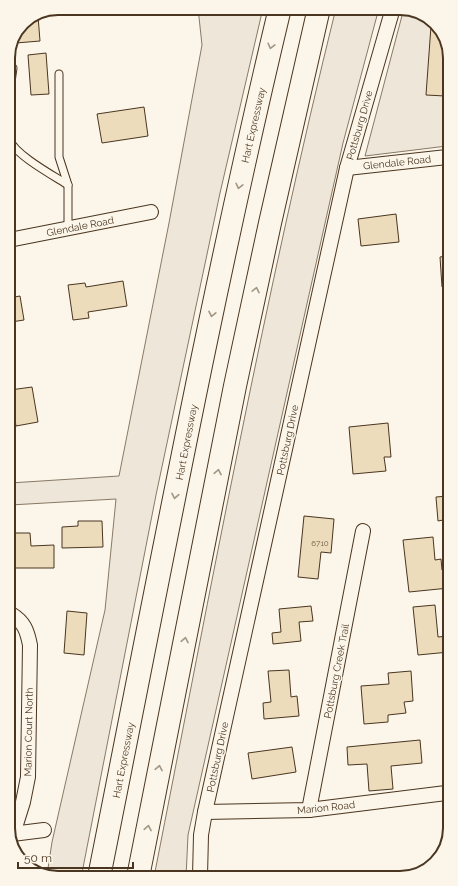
<svg xmlns="http://www.w3.org/2000/svg" width="458" height="886" font-family="Raleway,sans-serif">
	<style>
		.green { fill: #ede6d9; stroke: #887966 }
		.building { fill: #ecdcbc; stroke: #4a3520 }
		.lines { fill: none; stroke-linecap: round; stroke-linejoin: round }
		.lane-casing { stroke: #4a3520; stroke-width: 9 }
		.street-casing { stroke: #4a3520; stroke-width: 16 }
		.highway-casing { stroke: #4a3520; stroke-width: 24 }
		.lane { stroke: #fbf6e9; stroke-width: 7 }
		.street { stroke: #fbf6e9; stroke-width: 14 }
		.highway { stroke: #fbf6e9; stroke-width: 22 }
		.oneway { stroke: #a29684 }
		.labels { text-anchor: middle; stroke-width: 3; stroke-linejoin: round; paint-order: stroke }
		.number-label { font-size: 8px; fill: #725f47 }
		.street-label { font-size: 10px; fill: #4a3520; stroke: #fbf6e9 }
		.rim { fill: none; stroke: #4a3520; stroke-width: 2 }
	</style>
	<rect width="100%" height="100%" fill="#fbf6e9"/>
	<!-- green -->
	<g class="green">
		<polygon points="198,8 263,8 220,193 156,495 81,878 55,878 47,875 52,842 105,610 116,499 10,505 10,483 119,476 169,223 202,45"/>
		<path d="M336,8H379L343,143L188,835L186,877H154C211,587 265,295 336,8Z"/>
		<polygon points="404,8 428,17 446,39 447,146 365,156"/>
	</g>
	<!-- building -->
	<g class="building">
		<polygon points="38,16 40,41 16,43 16,38 23,22"/>
		<polygon points="431,26 436,26 446,39 445,96 426,95"/>
		<polygon points="46,53 49,94 31,95 28,55"/>
		<polygon points="144,107 148,136 102,143 97,114"/>
		<polygon points="396,214 399,242 361,246 358,219"/>
		<polygon points="447,256 447,287 442,287 440,257"/>
		<polygon points="123,281 127,306 88,312 89,318 73,320 68,285 85,283 86,287"/>
		<polygon points="20,296 24,320 11,322 13,330 9,331 9,298"/>
		<polygon points="32,387 38,422 16,426 10,390"/>
		<polygon points="388,423 391,457 384,457 386,471 353,474 349,427"/>
		<polygon points="448,496 448,519 438,521 436,497"/>
		<polygon points="304,516 334,519 331,553 321,552 318,579 298,577"/>
		<polygon points="78,521 102,521 103,547 62,548 62,527 78,526"/>
		<polygon points="10,533 30,533 31,546 54,545 54,568 11,568"/>
		<polygon points="433,537 435,560 441,559 442,570 449,569 449,588 409,592 403,540"/>
		<polygon points="435,605 438,637 449,636 449,652 418,655 413,607"/>
		<polygon points="311,606 313,621 299,622 301,641 273,644 272,633 281,632 279,609"/>
		<polygon points="67,611 87,613 84,655 64,653"/>
		<polygon points="289,670 291,697 297,696 299,716 264,719 263,703 271,702 268,671"/>
		<polygon points="411,671 413,701 404,702 406,713 388,715 388,722 364,724 361,686 389,684 388,673"/>
		<polygon points="420,740 422,763 391,766 393,789 369,791 367,764 348,765 347,747"/>
		<polygon points="292,747 296,772 252,779 248,753"/>
	</g>
	<g class="lines">
		<!-- lane casing -->
		<g class="lane-casing">
			<g id="lane">
				<polyline points="59,74 59,157 68,185 68,229"/>
				<polyline points="8,103 13,68"/>
				<path d="M8,117C9,124 7,133 9,139C15,155 54,176 68,185"/>
			</g>
		</g>
		<!-- street casing -->
		<g class="street-casing">
			<g id="street">
				<polyline points="347,168 447,157"/>
				<polyline points="9,240 151,212"/>
				<path d="M11,614C24,622 27,630 30,645L28,777L23,802L13,834"/>
				<polyline points="309,810 363,531"/>
				<polyline points="205,812 309,810 446,793"/>
				<polyline points="12,834 44,830"/>
				<polyline points="200,876 201,835 205,812 347,168 393,8"/>
			</g>
		</g>
		<!-- highway casing -->
		<g class="highway-casing">
			<g id="highway">
				<path d="M99,877C157,587 211,296 280,8"/>
				<polyline points="138,877 235,386 270,223 319,8"/>
			</g>
		</g>
		<!-- lane -->
		<use href="#lane" class="lane"/>
		<!-- street -->
		<use href="#street" class="street"/>
		<!-- highway -->
		<use href="#highway" class="highway"/>
	</g>
	<!-- one-way arrows -->
	<defs><path id="oneway-chevron" d="M-2-3.5L2.5 0L-2 3.5" fill="none" stroke-width="1.6" stroke-linecap="round" stroke-linejoin="round"/></defs>
	<g class="oneway">
		<use href="#oneway-chevron" transform="translate(271 46) rotate(104)"/>
		<use href="#oneway-chevron" transform="translate(239 186) rotate(103)"/>
		<use href="#oneway-chevron" transform="translate(256 290) rotate(-78)"/>
		<use href="#oneway-chevron" transform="translate(212 314) rotate(102)"/>
		<use href="#oneway-chevron" transform="translate(218 472) rotate(-79)"/>
		<use href="#oneway-chevron" transform="translate(175 496) rotate(101)"/>
		<use href="#oneway-chevron" transform="translate(185 640) rotate(-79)"/>
		<use href="#oneway-chevron" transform="translate(159 768) rotate(-79)"/>
		<use href="#oneway-chevron" transform="translate(148 828) rotate(-79)"/>
	</g>
	<g class="labels">
		<!-- number labels -->
		<g class="number-label">
			<text x="320" y="546">6710</text>
		</g>
		<!-- street labels -->
		<g class="street-label">
			<text transform="translate(253 125) rotate(-77)" y="4">Hart Expressway</text>
			<text transform="translate(359 125) rotate(-74)" y="4">Pottsburg Drive</text>
			<text transform="translate(397 162) rotate(-6)" y="4">Glendale Road</text>
			<text transform="translate(80 226) rotate(-11)" y="4">Glendale Road</text>
			<text transform="translate(287 440) rotate(-78)" y="4">Pottsburg Drive</text>
			<text transform="translate(186 442) rotate(-79)" y="4">Hart Expressway</text>
			<text transform="translate(336 671) rotate(-79)" y="4">Pottsburg Creek Trail</text>
			<text transform="translate(28 732) rotate(-89)" y="4">Marion Court North</text>
			<text transform="translate(217 757) rotate(-78)" y="4">Pottsburg Drive</text>
			<text transform="translate(123 760) rotate(-79)" y="4">Hart Expressway</text>
			<text transform="translate(326 807) rotate(-6)" y="4">Marion Road</text>
		</g>
	</g>
	<!-- crop -->
	<path d="M0 0H458V886H0ZM58 15H400A43 43 0 0 1 443 58V828A43 43 0 0 1 400 871H58A43 43 0 0 1 15 828V58A43 43 0 0 1 58 15Z" fill="#fbf6e9" fill-rule="evenodd"/>
	<path class="rim" d="M58 15H400A43 43 0 0 1 443 58V828A43 43 0 0 1 400 871H58A43 43 0 0 1 15 828V58A43 43 0 0 1 58 15Z"/>
	<!-- scale -->
	<path d="M18 862v6h115v-6" fill="none" stroke="#4a3520" stroke-width="2"/>
	<text x="24" y="862" font-size="12" fill="#4a3520" stroke="#fbf6e9" stroke-width="3" paint-order="stroke">50 m</text>
</svg>
